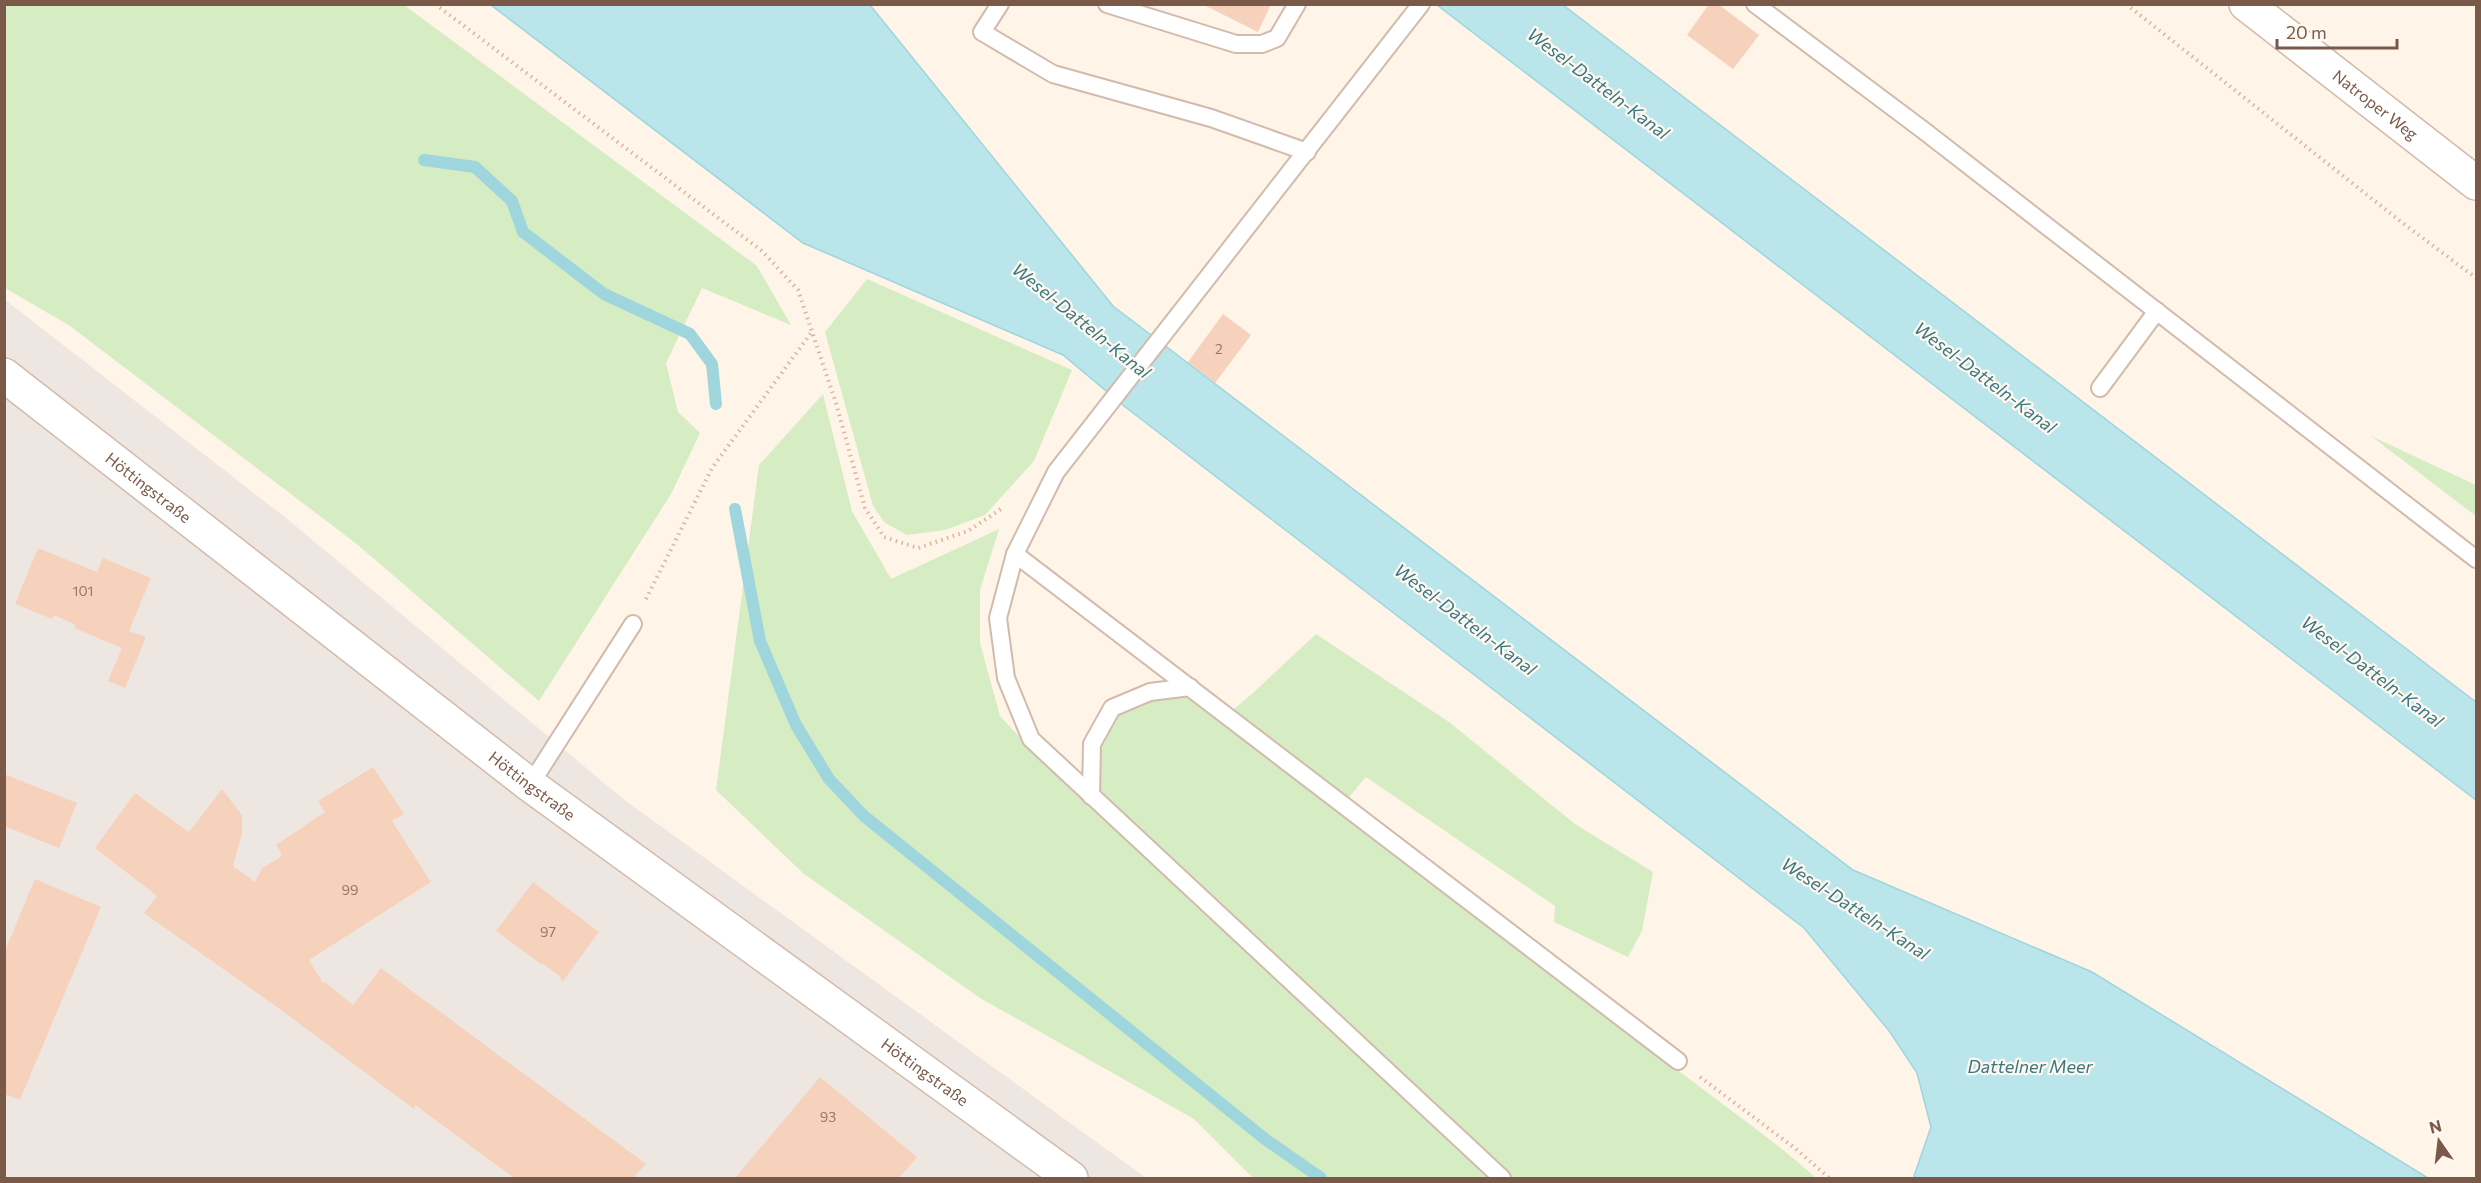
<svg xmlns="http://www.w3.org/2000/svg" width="2481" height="1183" font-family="Commissioner,sans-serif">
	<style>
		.industrial { fill: #eee7e1 }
		.green { fill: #d6edc4 }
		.water { fill: #bae5ea; stroke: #9fd5dd; stroke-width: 1.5 }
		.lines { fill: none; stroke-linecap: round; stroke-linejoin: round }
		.stream { stroke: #9fd5dd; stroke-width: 12 }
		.building { fill: #f6d2bd }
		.lane-casing { stroke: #d2bbac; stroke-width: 20 }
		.street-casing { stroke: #d2bbac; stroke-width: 36 }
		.path { stroke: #dbb49f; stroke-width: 4; stroke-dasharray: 1.5 4.5; stroke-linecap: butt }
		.lane { stroke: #fff; stroke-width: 16 }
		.street { stroke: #fff; stroke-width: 33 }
		.labels { text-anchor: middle; stroke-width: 4.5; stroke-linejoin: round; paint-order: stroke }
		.number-label { font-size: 14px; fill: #9a7766 }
		.street-label { font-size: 16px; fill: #7b5949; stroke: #fff8f0 }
		.water-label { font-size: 18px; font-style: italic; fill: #3a7881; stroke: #fff8f0 }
	</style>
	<rect width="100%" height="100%" fill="#fef4e8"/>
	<!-- industrial -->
	<polygon class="industrial" points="4,299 286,518 622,798 1146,1178 5,1178"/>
	<!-- green -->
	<g class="green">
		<polygon points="5,4 404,5 757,266 791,325 702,288 666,363 678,412 700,433 671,494 539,701 358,545 70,326 5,288"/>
		<polygon points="867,279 1072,370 1034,461 985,515 945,530 907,535 884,522 873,506 825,332"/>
		<polygon points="823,394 852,511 891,579 999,529 980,590 980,643 1000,716 1025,743 1494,1178 1253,1178 1194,1119 980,998 804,874 716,790 759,465"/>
		<polygon points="2371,436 2476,485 2476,516"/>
		<path d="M1316,634L1449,722L1575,824L1653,872L1642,931L1628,957L1554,922L1555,906L1366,777L1339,809C1454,895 1568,981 1679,1071C1725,1107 1773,1139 1816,1178H1514L1466,1138L1098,792L1096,746L1118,711L1152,698L1188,692L1223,718L1253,693Z"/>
	</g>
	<!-- water -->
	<g class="water">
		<polygon points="491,5 870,5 1113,306 1853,870 2092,972 2428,1178 1917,1178 1914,1176 1931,1127 1917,1073 1890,1032 1804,928 1124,406 1063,355 803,243"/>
		<polygon points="1437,5 1563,5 2476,702 2476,800"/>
	</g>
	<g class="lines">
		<!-- stream -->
		<g class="stream">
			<polyline points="424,160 475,167 512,201 523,232 604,294 690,334 712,364 716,404"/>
			<polyline points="735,509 760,641 796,725 829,779 864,816 1265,1139 1321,1178"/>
		</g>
	</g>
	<!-- building -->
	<g class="building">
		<polygon points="1202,4 1271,4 1258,32"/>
		<polygon points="1709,4 1718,4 1759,35 1733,69 1687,35"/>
		<polygon points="1223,314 1251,335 1215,383 1188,362"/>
		<polygon points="38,548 97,572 103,558 151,578 129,631 146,637 125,688 108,681 122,648 74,628 76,625 54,615 52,619 15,604"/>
		<polygon points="373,767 404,814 392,821 431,882 309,960 323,983 325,982 353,1005 381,968 646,1164 633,1178 514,1178 415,1105 414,1109 281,1010 144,913 157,896 95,848 135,793 189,832 222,789 242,815 242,834 233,866 255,882 262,868 282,856 276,845 325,812 318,801"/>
		<polygon points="4,774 77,803 59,848 4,826"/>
		<polygon points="35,879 101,907 20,1100 4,1094 4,953"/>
		<polygon points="533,882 599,932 563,981 560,979 561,977 543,964 542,965 496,931"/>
		<polygon points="820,1077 917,1157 899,1178 735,1178"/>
	</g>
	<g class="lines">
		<!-- lane casing -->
		<g class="lane-casing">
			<g id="lane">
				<polyline points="1000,4 982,32 1053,74 1211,118 1307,152"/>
				<polyline points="1107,4 1236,44 1262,44 1277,38 1297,4"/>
				<polyline points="1421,4 1056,472 1015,554 998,618 1006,678 1031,739 1502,1178"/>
				<polyline points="1755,4 1923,130 2476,559"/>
				<polyline points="2100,388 2157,311"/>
				<polyline points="1015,554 1678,1061"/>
				<polyline points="530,785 633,624"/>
				<polyline points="1091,796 1092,744 1112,708 1150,692 1190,687"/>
			</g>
		</g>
		<!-- street casing -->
		<g class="street-casing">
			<g id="street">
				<path id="s1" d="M2246,4L2476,183"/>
				<path id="s2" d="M4,375L530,785L1071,1178"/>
			</g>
		</g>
		<!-- path -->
		<g class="path">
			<polyline points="435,4 762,251 798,290 836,403 865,508 884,537 918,548 968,531 1004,507"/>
			<polyline points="2126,4 2400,221 2476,278"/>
			<polyline points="646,599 712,468 811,333"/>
			<polyline points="1700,1077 1796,1149 1829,1178"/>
		</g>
		<!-- lane -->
		<use href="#lane" class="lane"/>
		<!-- street -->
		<use href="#street" class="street"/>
	</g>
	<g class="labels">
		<!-- number labels -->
		<g class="number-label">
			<text x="1219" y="354">2</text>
			<text x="83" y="596">101</text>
			<text x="350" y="895">99</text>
			<text x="548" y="937">97</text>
			<text x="828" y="1122">93</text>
		</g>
		<!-- street labels -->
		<g class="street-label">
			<text dy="6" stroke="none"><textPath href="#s1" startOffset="164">Natroper Weg</textPath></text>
			<text dy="6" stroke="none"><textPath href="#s2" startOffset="183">Höttingstraße</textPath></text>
			<text dy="6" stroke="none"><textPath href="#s2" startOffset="669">Höttingstraße</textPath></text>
			<text dy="6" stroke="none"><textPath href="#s2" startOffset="1155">Höttingstraße</textPath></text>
		</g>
		<!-- water labels -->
		<g class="water-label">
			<text transform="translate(1598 84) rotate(37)" y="6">Wesel-Datteln-Kanal</text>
			<text transform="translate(1081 321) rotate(39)" y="6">Wesel-Datteln-Kanal</text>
			<text transform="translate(1985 378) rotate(37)" y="6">Wesel-Datteln-Kanal</text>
			<text transform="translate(1465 620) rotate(37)" y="6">Wesel-Datteln-Kanal</text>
			<text transform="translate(2372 672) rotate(37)" y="6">Wesel-Datteln-Kanal</text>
			<text transform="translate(1855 909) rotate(33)" y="6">Wesel-Datteln-Kanal</text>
			<text x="2030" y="1073">Dattelner Meer</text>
		</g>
	</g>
	<!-- border -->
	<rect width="2481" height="1183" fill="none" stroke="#7b5949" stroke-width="12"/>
	<!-- north arrow -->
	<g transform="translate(2439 1141) rotate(346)" stroke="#fff8f0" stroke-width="4.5" paint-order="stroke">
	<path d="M0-4.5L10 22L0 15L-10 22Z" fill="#7b5949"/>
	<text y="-9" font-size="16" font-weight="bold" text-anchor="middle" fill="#7b5949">N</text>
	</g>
	<!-- scale -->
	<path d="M2277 39v9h120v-9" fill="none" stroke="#7b5949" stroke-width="3"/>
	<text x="2286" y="39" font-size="18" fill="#7b5949" stroke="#fff8f0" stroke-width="4.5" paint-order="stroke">20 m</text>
</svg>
